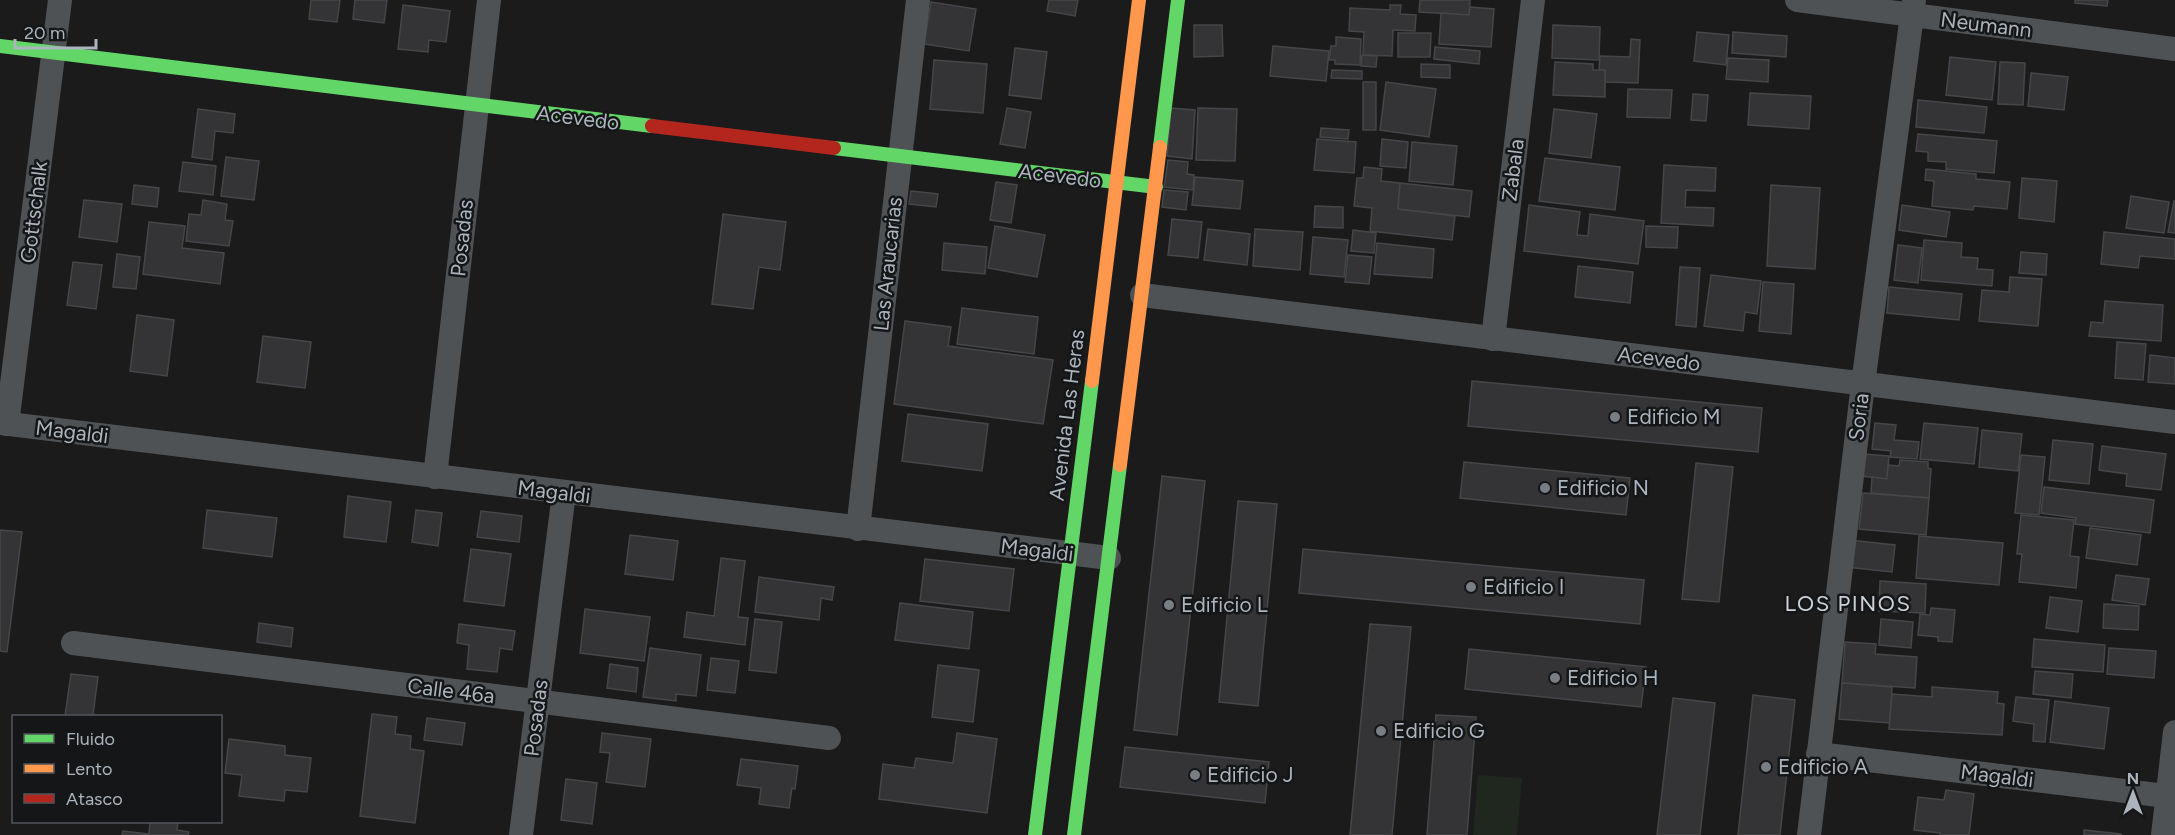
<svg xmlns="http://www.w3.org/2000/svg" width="2175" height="835" font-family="Figtree,sans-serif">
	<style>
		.green { fill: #1f271f }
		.building { fill: #343436; stroke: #444648; stroke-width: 1.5 }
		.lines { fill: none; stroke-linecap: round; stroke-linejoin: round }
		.street { stroke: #4f5255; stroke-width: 24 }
		.fast { stroke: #63d668; stroke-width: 14 }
		.slow { stroke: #ff974d; stroke-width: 14 }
		.jam { stroke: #b3261e; stroke-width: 14 }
		.poi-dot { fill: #797e85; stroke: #151618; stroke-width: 2 }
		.labels { text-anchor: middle; stroke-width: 5; stroke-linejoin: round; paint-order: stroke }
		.street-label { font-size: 21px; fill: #acb4bd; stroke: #151618 }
		.poi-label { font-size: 21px; fill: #acb4bd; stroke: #151618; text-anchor: start }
		.neighbourhood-label { font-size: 22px; letter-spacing: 1.5px; fill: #cdd2d9; stroke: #151618 }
	</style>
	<rect width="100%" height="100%" fill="#1b1b1c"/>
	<!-- green -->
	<polygon class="green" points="1478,775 1522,778 1517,835 1473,835"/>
	<!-- building -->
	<g class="building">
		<polygon points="311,0 340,0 337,22 309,19"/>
		<polygon points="355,0 387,0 384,23 353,19"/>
		<polygon points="1049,0 1078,0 1075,16 1047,11"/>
		<polygon points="1420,0 1470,0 1469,15 1419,12"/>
		<polygon points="2075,0 2108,0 2107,6 2075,3"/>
		<polygon points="931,2 976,9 969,51 924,44"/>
		<polygon points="403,5 450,11 446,42 429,40 428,52 398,49"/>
		<polygon points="1390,5 1401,5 1400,14 1416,15 1415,31 1393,30 1392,56 1363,55 1364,32 1349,31 1350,8 1390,10"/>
		<polygon points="1470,7 1494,9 1491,47 1439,44 1441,13 1469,15"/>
		<polygon points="1194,25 1222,25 1223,56 1194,57"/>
		<polygon points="1553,25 1600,27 1599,60 1552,58"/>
		<polygon points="1697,32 1729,35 1726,65 1694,61"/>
		<polygon points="1733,32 1787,36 1786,57 1732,53"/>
		<polygon points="1398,33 1431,33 1430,57 1398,57"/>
		<polygon points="1336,37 1361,39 1360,65 1335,64 1335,60 1329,60 1331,46 1336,46"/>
		<polygon points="1631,39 1640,40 1638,83 1605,82 1605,70 1599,70 1600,56 1630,57"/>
		<polygon points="1273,46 1329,51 1326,81 1270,76"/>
		<polygon points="1435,47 1480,51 1479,64 1434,59"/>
		<polygon points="1015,48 1047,52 1041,99 1009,95"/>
		<polygon points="1362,55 1377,56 1376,67 1361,66"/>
		<polygon points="1950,57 1996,62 1992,100 1946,95"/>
		<polygon points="1728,58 1769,60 1768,82 1726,79"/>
		<polygon points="934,60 987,64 983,113 930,109"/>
		<polygon points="1555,62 1593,64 1593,70 1605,70 1605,97 1553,95"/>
		<polygon points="2000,62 2025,63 2023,105 1998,104"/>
		<polygon points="1421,64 1450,65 1450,78 1421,77"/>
		<polygon points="1332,70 1362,71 1362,79 1331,78"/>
		<polygon points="2031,73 2068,77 2064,110 2028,106"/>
		<rect x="1363" y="82" width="13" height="48"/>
		<polygon points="1386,82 1436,89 1429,137 1380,130"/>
		<polygon points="1628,89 1672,90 1670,118 1627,117"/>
		<polygon points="1750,93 1811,96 1809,129 1748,125"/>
		<polygon points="1693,94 1708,95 1706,121 1691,120"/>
		<polygon points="1918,100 1987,107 1984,133 1916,127"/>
		<polygon points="1007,108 1031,112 1025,148 1000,144"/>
		<polygon points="1171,108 1195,110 1192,159 1167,156"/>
		<polygon points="1198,108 1237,109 1235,161 1196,160"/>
		<polygon points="198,109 235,114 233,133 215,131 212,160 192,157"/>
		<polygon points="1554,109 1597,114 1591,158 1549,153"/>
		<polygon points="1321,128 1349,130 1348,139 1320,137"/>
		<polygon points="1918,134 1997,141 1994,173 1946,169 1946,162 1928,161 1928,152 1916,151"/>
		<polygon points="1317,139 1356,142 1354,173 1314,170"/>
		<polygon points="1382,139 1408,142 1406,168 1380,166"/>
		<polygon points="1412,142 1457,146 1453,185 1409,181"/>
		<polygon points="226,157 259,161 254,200 221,196"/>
		<polygon points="1545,158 1620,167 1615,210 1539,201"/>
		<polygon points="1168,160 1188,162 1187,174 1194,175 1193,190 1164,187"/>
		<polygon points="183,162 216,166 213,195 179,191"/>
		<polygon points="1664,165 1716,168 1715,191 1686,190 1685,207 1714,208 1713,226 1661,223"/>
		<polygon points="1364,167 1382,169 1381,181 1400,183 1398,209 1455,216 1452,240 1370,231 1372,208 1354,206 1357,178 1363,178"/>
		<polygon points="1926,169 1976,174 1976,179 2010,182 2007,209 1974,206 1973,210 1932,206 1934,181 1925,180"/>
		<polygon points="1195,177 1243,181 1240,209 1192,205"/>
		<polygon points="2022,178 2057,181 2054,222 2019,218"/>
		<polygon points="996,182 1017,185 1011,223 990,220"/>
		<polygon points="1400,183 1472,191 1469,217 1398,209"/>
		<polygon points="134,185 159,188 157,207 132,204"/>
		<polygon points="1771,185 1820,188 1815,269 1767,266"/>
		<polygon points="1164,190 1188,192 1186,210 1162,207"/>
		<polygon points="911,191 938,194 936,207 909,204"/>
		<polygon points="2131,196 2169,202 2164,233 2126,228"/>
		<polygon points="84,200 122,204 117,242 79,237"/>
		<polygon points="203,200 227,204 225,220 233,221 229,246 186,241 189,214 201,215"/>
		<polygon points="2174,201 2175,201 2175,233 2168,232"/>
		<polygon points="1529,205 1580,212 1577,235 1588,236 1590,214 1644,221 1638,264 1524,251"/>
		<polygon points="1902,205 1950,212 1946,237 1899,230"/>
		<polygon points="1315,206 1343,207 1343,228 1314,227"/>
		<polygon points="723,214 786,222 780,270 759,267 753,309 712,304"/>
		<polygon points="1172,219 1202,222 1198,258 1168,255"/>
		<polygon points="149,222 185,226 182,248 224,253 220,284 143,274"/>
		<polygon points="995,226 1045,235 1037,277 988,268"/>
		<polygon points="1646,226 1678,227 1677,248 1646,247"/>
		<polygon points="1208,229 1250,234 1247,265 1204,260"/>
		<polygon points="1255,229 1303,232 1300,270 1253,266"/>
		<polygon points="1353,230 1376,233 1374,253 1351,251"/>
		<polygon points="2104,232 2175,239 2175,259 2140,256 2138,268 2101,264"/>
		<polygon points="1313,237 1348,240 1344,277 1310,274"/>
		<polygon points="1924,240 1962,243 1961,257 1978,258 1977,269 1993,270 1992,286 1921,280"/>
		<polygon points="944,243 987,247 985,274 942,270"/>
		<polygon points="1377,243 1434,249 1432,278 1374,274"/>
		<polygon points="1898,245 1922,248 1918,283 1894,280"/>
		<polygon points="2021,252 2047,254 2046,275 2019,273"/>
		<polygon points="117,254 140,257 136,289 113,287"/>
		<polygon points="1348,255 1372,257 1369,284 1345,282"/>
		<polygon points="73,262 102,265 96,309 67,305"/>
		<polygon points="1578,266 1633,272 1630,303 1575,297"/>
		<polygon points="1680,267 1700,268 1696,327 1676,325"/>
		<polygon points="1711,275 1761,281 1757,314 1745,312 1743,331 1704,326"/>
		<polygon points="2010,277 2042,279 2038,326 1979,321 1982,290 2009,292"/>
		<polygon points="1763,282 1794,284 1791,334 1759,331"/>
		<polygon points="1889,287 1962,294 1959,320 1887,313"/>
		<polygon points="2105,301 2163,305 2161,341 2089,336 2091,322 2103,323"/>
		<polygon points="962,308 1038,317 1034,354 957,344"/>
		<polygon points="137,315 174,320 167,376 130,371"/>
		<polygon points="905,321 951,327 948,346 1053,360 1043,424 894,404"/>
		<polygon points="263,336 311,342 305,388 257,382"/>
		<polygon points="2117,342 2146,344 2143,380 2115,378"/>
		<polygon points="2150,355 2175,358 2175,384 2148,382"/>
		<polygon points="1472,381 1762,408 1758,452 1468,426"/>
		<polygon points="908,414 988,424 982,471 902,461"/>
		<polygon points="1875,423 1896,425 1894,440 1919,442 1917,459 1890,457 1891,451 1872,449"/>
		<polygon points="1924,423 1978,428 1974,464 1920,459"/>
		<polygon points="1982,430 2022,434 2018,471 1979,467"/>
		<polygon points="2053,440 2093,444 2089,484 2049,480"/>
		<polygon points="2102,446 2166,454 2161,490 2126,486 2127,474 2099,470"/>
		<polygon points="1863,454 1889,456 1887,479 1861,476"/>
		<polygon points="2021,455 2045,457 2039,515 2015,513"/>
		<polygon points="1900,460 1928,462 1928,468 1931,469 1929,498 1871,493 1872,477 1887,479 1888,465 1899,466"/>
		<polygon points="1464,462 1630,478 1626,515 1460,498"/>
		<polygon points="1696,463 1733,467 1719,602 1682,599"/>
		<polygon points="1162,476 1205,481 1177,735 1134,730"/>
		<polygon points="2044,487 2154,500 2150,533 2075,524 2076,518 2041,513"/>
		<polygon points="1863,493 1929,498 1926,535 1859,529"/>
		<polygon points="348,496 391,502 386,542 344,537"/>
		<polygon points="1238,501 1277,504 1258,706 1219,702"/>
		<polygon points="207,510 277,518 272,557 203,548"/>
		<polygon points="416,510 442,513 438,546 412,542"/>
		<polygon points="481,511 522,516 519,542 477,537"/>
		<polygon points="2021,515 2074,520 2070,556 2079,557 2076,588 2019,582 2022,554 2017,554"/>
		<polygon points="2090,528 2141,535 2137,565 2086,558"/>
		<polygon points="0,530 22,532 7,652 0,651"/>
		<polygon points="630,535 678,541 673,580 625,574"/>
		<polygon points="1919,536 2003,543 1999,585 1916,578"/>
		<polygon points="1849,540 1895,545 1892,572 1846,567"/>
		<polygon points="471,549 511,554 504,606 464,601"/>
		<polygon points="1303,549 1644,580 1640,624 1299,593"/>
		<polygon points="721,558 745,561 738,617 748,618 745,645 684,637 687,612 714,616"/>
		<polygon points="925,559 1014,569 1009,611 920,601"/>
		<polygon points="2116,575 2149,579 2145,605 2112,600"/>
		<polygon points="759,577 834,587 832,600 821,598 819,620 755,612"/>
		<polygon points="1880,581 1926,584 1925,613 1879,611"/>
		<polygon points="2050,597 2082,601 2078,632 2046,628"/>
		<polygon points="900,603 973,612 969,649 895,640"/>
		<polygon points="2104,604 2139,606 2138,630 2103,628"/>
		<polygon points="1931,608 1955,610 1952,642 1938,641 1938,637 1918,635 1920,614 1930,615"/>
		<polygon points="585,609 650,617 644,661 580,653"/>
		<polygon points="755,619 782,622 776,673 749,670"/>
		<polygon points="1881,619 1913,622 1911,648 1879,645"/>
		<polygon points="259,623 293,628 291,647 257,642"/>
		<polygon points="459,624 515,631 512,650 500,648 497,672 467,669 469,645 457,643"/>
		<polygon points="1370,624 1411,627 1392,835 1350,835"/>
		<polygon points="2034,639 2105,645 2103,672 2032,667"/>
		<polygon points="1845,642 1876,644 1875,654 1917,657 1915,688 1842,683"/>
		<polygon points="650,648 701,655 696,696 676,694 676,701 643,697"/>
		<polygon points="2109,648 2156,651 2154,678 2107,674"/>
		<polygon points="1469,649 1646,667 1641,707 1465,689"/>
		<polygon points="711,658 739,661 735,693 707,690"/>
		<polygon points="610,664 638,668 636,692 607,688"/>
		<polygon points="938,665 979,670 973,722 932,717"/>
		<polygon points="2035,671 2073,674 2071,698 2033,694"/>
		<polygon points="71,674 98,677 93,715 107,716 65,716"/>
		<polygon points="1842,683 1892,687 1890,723 1839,719"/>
		<polygon points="1932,687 1998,692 1997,703 2004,704 2002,735 1889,729 1892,694 1932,697"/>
		<polygon points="1753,695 1795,700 1780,835 1738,835"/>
		<polygon points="2016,697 2049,700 2045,742 2033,741 2034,724 2013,721"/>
		<polygon points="1673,698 1715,703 1700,835 1657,835"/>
		<polygon points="2055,701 2109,708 2104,749 2050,742"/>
		<polygon points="372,714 397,717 395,734 411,736 410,749 424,751 415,823 360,816"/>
		<polygon points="1436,715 1476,717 1467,835 1427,835"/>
		<polygon points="427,718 465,723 462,745 424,740"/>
		<polygon points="602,733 651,739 645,787 606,782 610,753 600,752"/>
		<polygon points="957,733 997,739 987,813 879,799 883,764 914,768 916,758 953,763"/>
		<polygon points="229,739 285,746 285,755 311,758 307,792 285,790 284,801 239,796 242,775 225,773"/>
		<polygon points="1125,747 1269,762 1265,803 1120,787"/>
		<polygon points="741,759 798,766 795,789 792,788 789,808 759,804 761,788 737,785"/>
		<polygon points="566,779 597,783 592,824 561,820"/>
		<polygon points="1946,790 1974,794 1969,835 1940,835 1940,833 1914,830 1918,797 1944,800"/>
		<polygon points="150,822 178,822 177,830 189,832 188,835 122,835 123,831 149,834"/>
		<polygon points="2084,830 2121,834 2121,835 2084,835"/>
	</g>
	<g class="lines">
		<!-- street -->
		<g class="street">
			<polyline points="1797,0 2175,49"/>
			<polyline points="1142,295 2175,422"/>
			<polyline points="1493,339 1533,0"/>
			<polyline points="0,423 1109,558"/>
			<polyline points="7,424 60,0"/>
			<polyline points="435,477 489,0"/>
			<polyline points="858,529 918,0"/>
			<polyline points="73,643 829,738"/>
			<polyline points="1818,754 2175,797"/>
			<polyline points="521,835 564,493"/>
			<polyline points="1809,835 1863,384 1914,0"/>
			<polyline points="2163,835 2175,732"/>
		</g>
		<!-- fast -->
		<g class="fast">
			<polyline points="0,46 652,126"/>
			<polyline points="1160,147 1178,0"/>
			<polyline points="834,148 1156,187"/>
			<polyline points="1035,835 1092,381"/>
			<polyline points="1074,835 1120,465"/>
		</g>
		<!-- slow -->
		<g class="slow">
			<polyline points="1092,381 1139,0"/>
			<polyline points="1120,465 1160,147"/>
		</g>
		<!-- jam -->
		<polyline class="jam" points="652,126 834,148"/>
	</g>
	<!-- markers -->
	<g class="poi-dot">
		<circle cx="1615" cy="417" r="6"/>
		<circle cx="1545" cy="488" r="6"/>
		<circle cx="1471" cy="587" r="6"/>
		<circle cx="1169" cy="605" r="6"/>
		<circle cx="1555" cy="678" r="6"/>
		<circle cx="1381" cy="731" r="6"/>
		<circle cx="1766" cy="767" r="6"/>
		<circle cx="1195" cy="775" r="6"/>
	</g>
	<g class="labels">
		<!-- street labels -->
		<g class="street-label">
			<text transform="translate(1986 25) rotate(7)" y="7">Neumann</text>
			<text transform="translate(578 118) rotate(7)" y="7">Acevedo</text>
			<text transform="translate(1513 170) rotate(-83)" y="7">Zabala</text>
			<text transform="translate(1060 176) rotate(7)" y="7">Acevedo</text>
			<text transform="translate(34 212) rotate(-83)" y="7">Gottschalk</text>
			<text transform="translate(462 238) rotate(-84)" y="7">Posadas</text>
			<text transform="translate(888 264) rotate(-84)" y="7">Las Araucarias</text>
			<text transform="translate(1659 359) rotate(7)" y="7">Acevedo</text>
			<text transform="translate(1067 415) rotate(-83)" y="7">Avenida Las Heras</text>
			<text transform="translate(1859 417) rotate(-83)" y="7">Soria</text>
			<text transform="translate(72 432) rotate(7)" y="7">Magaldi</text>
			<text transform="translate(554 492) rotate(7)" y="7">Magaldi</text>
			<text transform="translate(1037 550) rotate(7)" y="7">Magaldi</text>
			<text transform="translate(451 691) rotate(7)" y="7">Calle 46a</text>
			<text transform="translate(536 718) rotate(-83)" y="7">Posadas</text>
			<text transform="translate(1997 776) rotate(7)" y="7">Magaldi</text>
		</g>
		<!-- poi labels -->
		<g class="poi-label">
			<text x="1627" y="424">Edificio M</text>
			<text x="1557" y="495">Edificio N</text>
			<text x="1483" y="594">Edificio I</text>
			<text x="1181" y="612">Edificio L</text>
			<text x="1567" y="685">Edificio H</text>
			<text x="1393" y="738">Edificio G</text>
			<text x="1778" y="774">Edificio A</text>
			<text x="1207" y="782">Edificio J</text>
		</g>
		<!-- neighbourhood labels -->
		<g class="neighbourhood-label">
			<text x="1848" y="611">LOS PINOS</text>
		</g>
	</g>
	<!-- legend -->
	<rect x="12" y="715" width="210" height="108" fill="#151618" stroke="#51555a" stroke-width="1.5"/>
	<rect x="24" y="734" width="30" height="9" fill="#63d668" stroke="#51555a" stroke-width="1.5"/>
	<text x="66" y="745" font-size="18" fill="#acb4bd">Fluido</text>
	<rect x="24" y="764" width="30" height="9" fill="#ff974d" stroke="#51555a" stroke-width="1.5"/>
	<text x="66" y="775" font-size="18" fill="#acb4bd">Lento</text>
	<rect x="24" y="794" width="30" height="9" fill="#b3261e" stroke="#51555a" stroke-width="1.5"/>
	<text x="66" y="805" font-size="18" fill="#acb4bd">Atasco</text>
	<!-- north arrow -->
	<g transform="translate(2133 793)" stroke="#151618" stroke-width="4.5" paint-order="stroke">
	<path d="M0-4.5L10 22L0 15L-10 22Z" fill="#acb4bd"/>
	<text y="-9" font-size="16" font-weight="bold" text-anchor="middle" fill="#acb4bd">N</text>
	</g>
	<!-- scale -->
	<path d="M15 39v9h81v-9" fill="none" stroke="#acb4bd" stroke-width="3"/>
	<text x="24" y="39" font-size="18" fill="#acb4bd" stroke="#151618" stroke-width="4.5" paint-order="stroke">20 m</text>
</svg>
